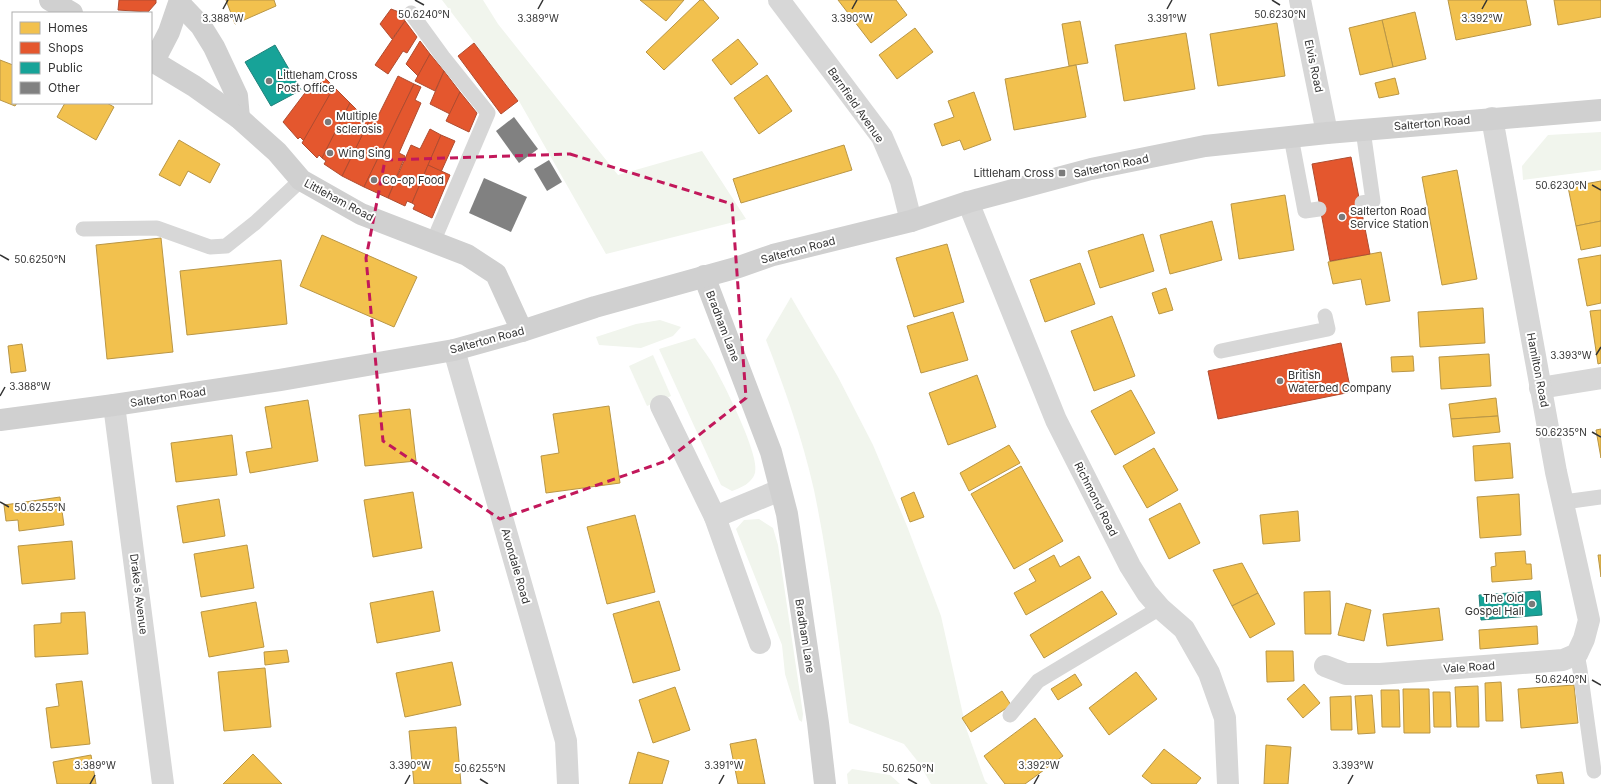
<svg xmlns="http://www.w3.org/2000/svg" width="1601" height="784" font-family="Inter,sans-serif">
	<style>
		.green { fill: #f1f5ed }
		.homes { fill: #f2c14e; stroke: #b99646 }
		.shops { fill: #e4572e; stroke: #af4c30 }
		.public { fill: #17a398; stroke: #1f817a }
		.building { fill: #818181 }
		.lines { fill: none; stroke-linecap: round; stroke-linejoin: round }
		.lane { stroke: #d7d7d7; stroke-width: 15 }
		.street { stroke: #d7d7d7; stroke-width: 22 }
		.secondary { stroke: #d0d0d0; stroke-width: 22 }
		.marked { fill: none; stroke: #c2185b; stroke-width: 3; stroke-dasharray: 8 5; stroke-linejoin: round }
		.ticks { fill: none; stroke: #333; stroke-width: 1.5 }
		.poi-dot { fill: #7a7a7a; stroke: #fff; stroke-width: 1.5 }
		.labels { text-anchor: middle; stroke-width: 4; stroke-linejoin: round; paint-order: stroke }
		.street-label { font-size: 11px; fill: #333; stroke: #fff }
		.poi-label { font-size: 11px; fill: #333; stroke: #fff; text-anchor: start }
		.ticks-label { font-size: 10px; text-anchor: middle; fill: #333; stroke: #fff; stroke-width: 4; stroke-linejoin: round; paint-order: stroke }
	</style>
	<rect width="100%" height="100%" fill="#fff"/>
	<!-- green -->
	<g class="green">
		<polygon points="442,0 483,0 498,24 618,175 702,151 746,219 606,254 519,101"/>
		<polygon points="1601,132 1601,170 1523,180 1522,166 1548,135"/>
		<path d="M791,297L838,377L873,445L907,526L941,616L966,728L985,781L988,784H931L919,763L904,744L849,723C839,646 830,567 814,490C802,437 785,389 766,340Z"/>
		<polygon points="660,320 681,327 673,336 641,348 599,345 596,337 636,324"/>
		<path d="M695,338C700,346 706,353 711,361C721,378 761,456 755,473C752,483 741,488 732,491L721,485L659,349Z"/>
		<polygon points="653,355 671,396 647,406 629,366"/>
		<polygon points="759,519 773,528 778,545 803,714 802,722 799,720 785,674 782,645 736,529 744,520"/>
		<polygon points="852,769 890,775 900,784 848,784 847,774"/>
	</g>
	<!-- homes -->
	<g class="homes">
		<polygon points="226,0 274,0 276,6 235,24"/>
		<polygon points="640,0 684,0 666,21"/>
		<polygon points="700,0 703,0 719,18 664,70 646,52"/>
		<polygon points="838,0 896,0 907,15 871,43"/>
		<polygon points="1448,0 1526,0 1531,25 1456,40"/>
		<polygon points="1554,0 1601,0 1601,17 1558,25"/>
		<polygon points="1415,12 1426,59 1393,67 1382,20"/>
		<polygon points="1382,20 1393,67 1360,75 1349,28"/>
		<polygon points="1080,21 1088,63 1069,66 1062,24"/>
		<polygon points="1277,23 1285,76 1218,86 1210,34"/>
		<polygon points="915,28 933,52 897,79 879,55"/>
		<polygon points="1186,33 1195,89 1124,101 1115,45"/>
		<polygon points="738,39 758,64 731,85 712,60"/>
		<polygon points="0,60 13,65 13,103 17,103 15,106 0,100"/>
		<polygon points="1076,65 1086,117 1014,130 1005,79"/>
		<polygon points="767,75 792,111 759,134 734,98"/>
		<polygon points="1395,78 1399,94 1379,98 1375,83"/>
		<polygon points="974,92 991,140 964,150 960,140 942,146 934,124 954,117 948,101"/>
		<polygon points="65,103 107,103 114,107 96,140 57,117"/>
		<polygon points="179,140 220,164 210,183 188,171 180,186 159,175"/>
		<polygon points="844,145 852,170 741,203 733,179"/>
		<polygon points="1457,170 1477,279 1442,285 1422,177"/>
		<polygon points="1601,181 1601,221 1576,226 1568,187"/>
		<polygon points="1285,195 1294,250 1239,259 1231,204"/>
		<polygon points="1212,221 1222,260 1170,274 1160,235"/>
		<polygon points="1601,221 1601,246 1581,250 1576,226"/>
		<polygon points="1143,234 1154,271 1100,288 1088,251"/>
		<polygon points="322,235 417,277 394,327 300,286"/>
		<polygon points="161,238 173,352 107,359 96,245"/>
		<polygon points="947,244 964,302 914,317 896,258"/>
		<polygon points="1381,252 1390,301 1366,305 1361,279 1333,284 1328,262"/>
		<polygon points="1601,255 1601,303 1587,306 1578,259"/>
		<polygon points="281,260 287,324 187,335 180,271"/>
		<polygon points="1080,263 1095,304 1045,322 1030,280"/>
		<polygon points="1166,288 1173,310 1159,314 1152,293"/>
		<polygon points="1483,308 1485,343 1420,347 1418,312"/>
		<polygon points="1601,310 1601,363 1598,364 1590,311"/>
		<polygon points="953,312 968,360 921,373 907,326"/>
		<polygon points="1112,316 1135,376 1094,391 1071,331"/>
		<polygon points="22,344 26,371 11,373 8,346"/>
		<polygon points="1489,354 1491,386 1441,389 1439,357"/>
		<polygon points="1413,356 1414,371 1392,372 1391,357"/>
		<polygon points="977,375 996,427 948,445 929,393"/>
		<polygon points="1131,390 1155,433 1115,455 1091,411"/>
		<polygon points="1496,398 1498,416 1451,419 1449,404"/>
		<polygon points="308,400 318,461 250,473 246,452 272,448 265,407"/>
		<polygon points="609,406 620,483 546,493 541,456 559,453 553,414"/>
		<polygon points="410,409 416,461 365,466 359,415"/>
		<polygon points="1498,416 1500,432 1453,437 1451,419"/>
		<polygon points="1601,429 1601,458 1596,430"/>
		<polygon points="232,435 237,475 176,482 171,443"/>
		<polygon points="1510,443 1513,478 1475,481 1473,446"/>
		<polygon points="1009,445 1020,463 969,491 960,473"/>
		<polygon points="1154,448 1178,490 1147,508 1123,466"/>
		<polygon points="1021,466 1063,541 1014,569 971,494"/>
		<polygon points="413,492 422,548 373,557 364,500"/>
		<polygon points="914,492 924,517 910,522 901,498"/>
		<polygon points="1519,494 1521,535 1480,538 1477,497"/>
		<polygon points="60,497 64,525 19,531 18,520 6,521 4,505"/>
		<polygon points="219,499 225,536 183,543 177,506"/>
		<polygon points="1180,503 1200,543 1169,559 1149,519"/>
		<polygon points="1298,511 1300,541 1263,544 1260,515"/>
		<polygon points="635,515 655,592 607,604 587,527"/>
		<polygon points="72,541 75,579 22,584 18,546"/>
		<polygon points="247,545 254,588 201,597 194,554"/>
		<polygon points="1525,551 1526,564 1531,564 1532,579 1492,582 1491,567 1496,566 1495,553"/>
		<polygon points="1054,555 1060,567 1079,556 1091,578 1026,615 1014,593 1036,581 1029,569"/>
		<polygon points="1598,555 1601,555 1601,577"/>
		<polygon points="1242,563 1258,593 1232,606 1213,570"/>
		<polygon points="433,591 440,631 377,643 370,603"/>
		<polygon points="1102,591 1117,614 1044,658 1030,635"/>
		<polygon points="1330,591 1331,634 1305,634 1304,592"/>
		<polygon points="1258,593 1275,624 1250,638 1232,606"/>
		<polygon points="659,601 680,670 633,683 613,614"/>
		<polygon points="256,602 264,647 209,657 201,612"/>
		<polygon points="1346,603 1371,610 1364,641 1338,635"/>
		<polygon points="1439,608 1443,640 1387,646 1383,614"/>
		<polygon points="85,612 88,654 35,657 34,625 61,623 61,613"/>
		<polygon points="1537,626 1538,644 1480,649 1479,630"/>
		<polygon points="287,650 289,662 265,665 264,652"/>
		<polygon points="1266,651 1293,651 1294,681 1267,682"/>
		<polygon points="452,662 461,705 405,717 396,673"/>
		<polygon points="265,668 271,727 224,731 218,672"/>
		<polygon points="1136,672 1157,699 1109,735 1089,708"/>
		<polygon points="1075,674 1082,685 1058,700 1051,689"/>
		<polygon points="82,681 90,744 51,748 46,708 59,706 56,684"/>
		<polygon points="1501,682 1503,721 1486,721 1485,683"/>
		<polygon points="1304,684 1320,703 1303,718 1287,699"/>
		<polygon points="1574,685 1578,723 1521,728 1518,689"/>
		<polygon points="1478,686 1479,727 1457,727 1455,687"/>
		<polygon points="675,687 690,730 653,743 639,700"/>
		<polygon points="1403,689 1429,689 1430,733 1404,733"/>
		<polygon points="1381,690 1399,690 1400,727 1382,727"/>
		<polygon points="1002,691 1011,705 971,732 962,718"/>
		<polygon points="1433,692 1450,692 1451,727 1434,727"/>
		<polygon points="1372,695 1375,733 1358,734 1355,696"/>
		<polygon points="1351,696 1352,730 1331,730 1330,697"/>
		<polygon points="1035,718 1063,756 1025,784 1005,784 984,756"/>
		<polygon points="456,727 461,784 414,784 409,731"/>
		<polygon points="756,739 765,784 738,784 730,744"/>
		<polygon points="1266,745 1291,747 1288,784 1264,784"/>
		<polygon points="1164,749 1201,778 1196,784 1152,784 1142,776"/>
		<polygon points="638,752 669,761 662,784 629,784"/>
		<polygon points="253,754 282,784 223,784"/>
		<polygon points="91,755 96,784 57,784 53,762"/>
		<polygon points="1562,772 1564,784 1538,784 1536,775"/>
	</g>
	<!-- shops -->
	<g class="shops">
		<polygon points="119,0 156,0 156,3 148,12 118,10"/>
		<polygon points="391,9 399,12 405,21 392,39 380,24"/>
		<polygon points="405,21 417,37 407,53 403,51 388,74 375,65"/>
		<polygon points="420,41 430,54 418,76 406,64"/>
		<polygon points="474,43 518,101 501,114 458,56"/>
		<polygon points="430,54 444,71 435,91 415,81"/>
		<polygon points="444,71 460,92 450,114 430,104"/>
		<polygon points="320,73 334,87 304,141 300,137 298,139 283,122"/>
		<polygon points="398,76 414,84 364,187 342,176 370,119 375,122"/>
		<polygon points="414,84 421,87 415,100 421,103 399,153 405,156 388,198 364,187"/>
		<polygon points="334,87 350,103 322,158 319,155 317,158 302,143"/>
		<polygon points="460,92 477,113 469,132 446,121"/>
		<polygon points="350,103 362,115 370,119 342,176 324,164 326,161 322,158"/>
		<polygon points="430,129 441,135 412,203 407,201 405,206 388,198 411,145 420,149"/>
		<polygon points="441,135 455,141 441,172 428,165"/>
		<polygon points="1351,157 1370,254 1330,261 1312,164"/>
		<polygon points="428,165 450,175 432,218 413,209 415,205 412,203"/>
		<polygon points="1341,343 1351,392 1218,419 1208,371"/>
	</g>
	<!-- public -->
	<g class="public">
		<polygon points="275,45 301,90 271,106 245,62"/>
		<polygon points="1540,591 1542,615 1481,620 1479,595"/>
	</g>
	<!-- building -->
	<g class="building">
		<polygon points="514,117 538,149 519,163 496,131"/>
		<polygon points="549,160 562,182 547,191 534,169"/>
		<polygon points="484,178 527,197 511,232 469,213"/>
	</g>
	<g class="lines">
		<!-- lane -->
		<g class="lane">
			<polyline points="411,13 443,57 488,113 433,242"/>
			<polyline points="1291,137 1305,211 1319,209"/>
			<polyline points="1362,203 1373,201 1363,130"/>
			<polyline points="83,229 157,228 210,247 226,246 255,223 301,180"/>
			<polyline points="1221,351 1328,329 1325,316"/>
			<polyline points="1564,502 1601,497"/>
			<polyline points="1577,654 1580,670 1594,771"/>
			<polyline points="1010,715 1038,681 1160,608"/>
		</g>
		<!-- street -->
		<g class="street">
			<polyline points="779,0 882,137 901,181 911,221"/>
			<polyline points="1300,0 1327,133"/>
			<polyline points="968,202 1056,420 1130,566 1147,593 1160,608 1184,629 1209,673 1225,718 1228,784"/>
			<polyline points="454,350 566,741 568,784"/>
			<polyline points="1540,388 1601,378"/>
			<polyline points="114,405 163,784"/>
			<polyline points="661,406 715,517 760,643"/>
			<polyline points="715,517 780,490"/>
			<polyline points="1325,666 1346,674 1380,674 1563,660 1577,654 1584,639 1589,620 1556,472 1492,118"/>
		</g>
		<!-- secondary -->
		<g class="secondary">
			<polyline points="50,0 72,13"/>
			<polyline points="180,4 201,26 214,47 237,96 239,118"/>
			<polyline points="151,60 194,86 239,118 277,152 301,180 361,214 467,255 496,274 522,331"/>
			<polyline points="154,61 169,32 180,0"/>
			<polyline points="704,276 771,452 787,514 818,723 825,784"/>
			<polyline points="0,420 114,405 280,380 454,350 522,331 595,307 739,267 773,255 911,221 968,202 1091,169 1205,146 1327,133 1601,110"/>
		</g>
	</g>
	<!-- marked area -->
	<path class="marked" d="M570,154L732,204L746,398L666,461L500,519L383,441L366,258L385,160Z"/>
	<!-- ticks -->
	<path class="ticks" d="M415,0L424,5M1272,0L1280,5M223,9L228,0M538,9L543,0M852,9L857,0M1167,9L1172,0M1482,9L1487,0M1592,185L1601,190M0,255L9,260M1596,355L1601,347M0,396L5,387M1592,432L1601,437M0,502L9,507M1592,680L1601,685M480,779L488,784M908,779L917,784M90,784L95,775M405,784L410,775M719,784L724,775M1034,784L1039,775M1348,784L1353,775"/>
	<!-- markers -->
	<g class="poi-dot">
		<circle cx="269" cy="81" r="4"/>
		<circle cx="328" cy="122" r="4"/>
		<circle cx="330" cy="153" r="4"/>
		<rect x="1058" y="169" width="8" height="8" rx="2"/>
		<circle cx="374" cy="180" r="4"/>
		<circle cx="1342" cy="217" r="4"/>
		<circle cx="1280" cy="381" r="4"/>
		<circle cx="1532" cy="604" r="4"/>
	</g>
	<g class="labels">
		<!-- street labels -->
		<g class="street-label">
			<text transform="translate(1314 66) rotate(78)" y="4">Elvis Road</text>
			<text transform="translate(856 105) rotate(55)" y="4">Barnfield Avenue</text>
			<text transform="translate(1432 123) rotate(-5)" y="4">Salterton Road</text>
			<text transform="translate(1111 166) rotate(-12)" y="4">Salterton Road</text>
			<text transform="translate(339 200) rotate(28)" y="4">Littleham Road</text>
			<text transform="translate(798 250) rotate(-15)" y="4">Salterton Road</text>
			<text transform="translate(723 326) rotate(69)" y="4">Bradham Lane</text>
			<text transform="translate(487 340) rotate(-15)" y="4">Salterton Road</text>
			<text transform="translate(1538 370) rotate(79)" y="4">Hamilton Road</text>
			<text transform="translate(168 397) rotate(-9)" y="4">Salterton Road</text>
			<text transform="translate(1096 499) rotate(63)" y="4">Richmond Road</text>
			<text transform="translate(516 566) rotate(74)" y="4">Avondale Road</text>
			<text transform="translate(139 594) rotate(83)" y="4">Drake's Avenue</text>
			<text transform="translate(805 636) rotate(81)" y="4">Bradham Lane</text>
			<text transform="translate(1469 667) rotate(-4)" y="4">Vale Road</text>
		</g>
		<!-- poi labels -->
		<g class="poi-label">
			<text x="277" y="79">Littleham Cross<tspan x="277" dy="13">Post Office</tspan></text>
			<text x="336" y="120">Multiple<tspan x="336" dy="13">sclerosis</tspan></text>
			<text x="338" y="157">Wing Sing</text>
			<text x="1054" y="177" text-anchor="end">Littleham Cross</text>
			<text x="382" y="184">Co-op Food</text>
			<text x="1350" y="215">Salterton Road<tspan x="1350" dy="13">Service Station</tspan></text>
			<text x="1288" y="379">British<tspan x="1288" dy="13">Waterbed Company</tspan></text>
			<text x="1524" y="602" text-anchor="end">The Old<tspan x="1524" dy="13">Gospel Hall</tspan></text>
		</g>
	</g>
	<g class="ticks-label">
		<text x="424" y="18">50.6240°N</text>
		<text x="1280" y="18">50.6230°N</text>
		<text x="223" y="22">3.388°W</text>
		<text x="538" y="22">3.389°W</text>
		<text x="852" y="22">3.390°W</text>
		<text x="1167" y="22">3.391°W</text>
		<text x="1482" y="22">3.392°W</text>
		<text x="1561" y="189">50.6230°N</text>
		<text x="40" y="263">50.6250°N</text>
		<text x="1571" y="359">3.393°W</text>
		<text x="30" y="390">3.388°W</text>
		<text x="1561" y="436">50.6235°N</text>
		<text x="40" y="511">50.6255°N</text>
		<text x="1561" y="683">50.6240°N</text>
		<text x="95" y="769">3.389°W</text>
		<text x="410" y="769">3.390°W</text>
		<text x="724" y="769">3.391°W</text>
		<text x="1039" y="769">3.392°W</text>
		<text x="1353" y="769">3.393°W</text>
		<text x="480" y="772">50.6255°N</text>
		<text x="908" y="772">50.6250°N</text>
	</g>
	<!-- legend -->
	<rect x="12" y="12" width="140" height="92" fill="#ffffff" stroke="#adadad"/>
	<rect x="20" y="22" width="20" height="12" fill="#f2c14e" stroke="#adadad"/>
	<text x="48" y="32" font-size="12" fill="#333333">Homes</text>
	<rect x="20" y="42" width="20" height="12" fill="#e4572e" stroke="#adadad"/>
	<text x="48" y="52" font-size="12" fill="#333333">Shops</text>
	<rect x="20" y="62" width="20" height="12" fill="#17a398" stroke="#adadad"/>
	<text x="48" y="72" font-size="12" fill="#333333">Public</text>
	<rect x="20" y="82" width="20" height="12" fill="#818181" stroke="#adadad"/>
	<text x="48" y="92" font-size="12" fill="#333333">Other</text>
</svg>
